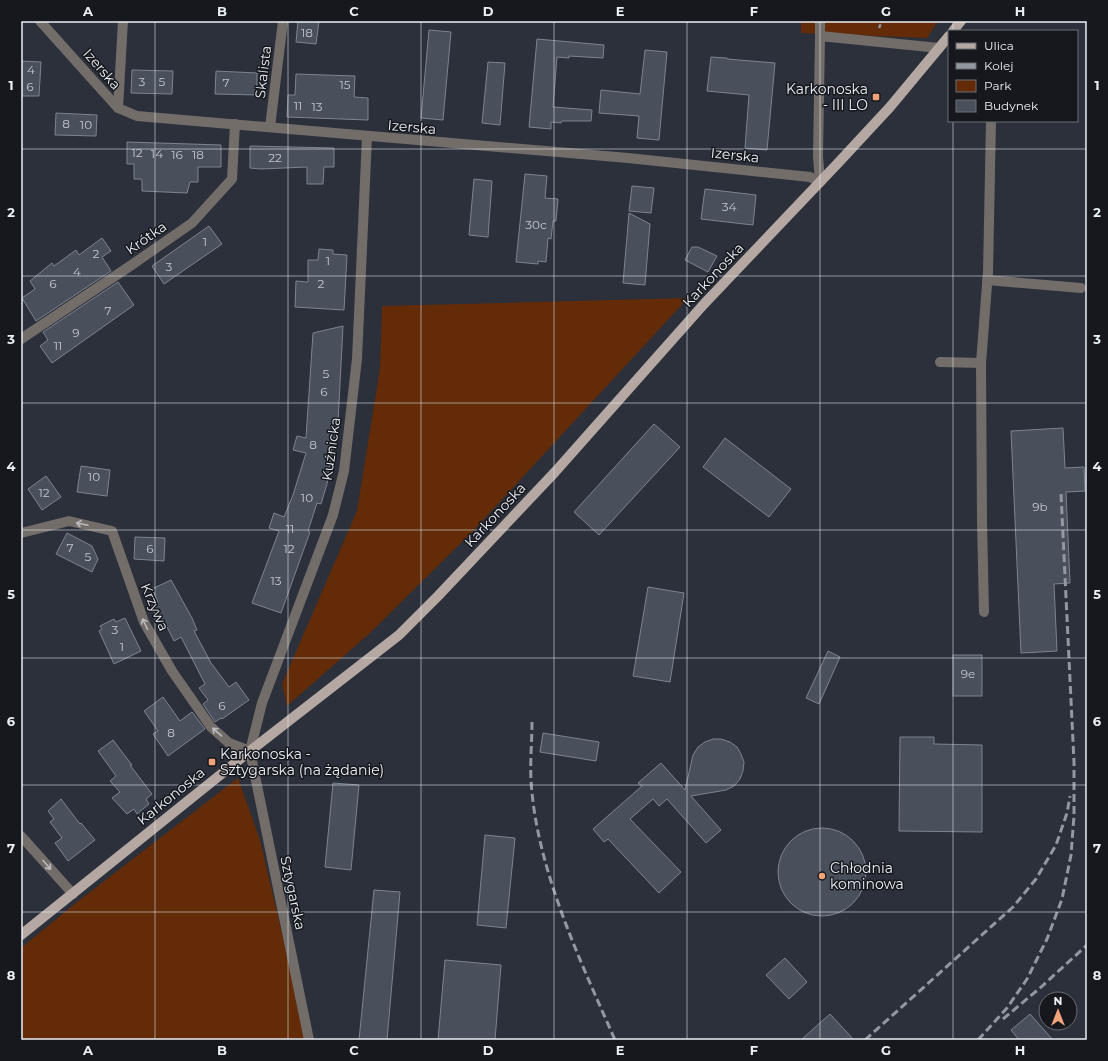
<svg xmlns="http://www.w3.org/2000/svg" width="1108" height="1061" font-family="Montserrat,sans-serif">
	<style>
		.green { fill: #632b07 }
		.building { fill: #49505b; stroke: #7d8491 }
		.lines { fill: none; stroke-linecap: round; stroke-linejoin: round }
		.path { stroke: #8d919a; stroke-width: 2.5; stroke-dasharray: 4 2; stroke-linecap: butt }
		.minor { stroke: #736d6a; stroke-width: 10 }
		.major { stroke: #b5a8a2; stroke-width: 10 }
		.rail { stroke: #9297a0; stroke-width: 3; stroke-dasharray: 8 4; stroke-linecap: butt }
		.oneway { stroke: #bbbbbe }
		.grid { fill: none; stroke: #ebeff6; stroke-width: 1; stroke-opacity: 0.55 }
		.poi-dot { fill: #f0a279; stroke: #16181d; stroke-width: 1.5 }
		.labels { text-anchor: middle; stroke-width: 3; stroke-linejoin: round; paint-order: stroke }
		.number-label { font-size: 12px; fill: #c2c7cf }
		.street-label { font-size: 14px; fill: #ebeff6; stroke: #16181d }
		.poi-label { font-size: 14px; fill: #ebeff6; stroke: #16181d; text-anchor: start }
		.neatline { fill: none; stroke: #ebeff6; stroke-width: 1.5 }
		.grid-label { font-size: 13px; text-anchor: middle; font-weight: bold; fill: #ebeff6 }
	</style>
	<rect width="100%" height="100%" fill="#2b303b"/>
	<!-- green -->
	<g class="green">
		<polygon points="801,21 938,21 927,38 801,33"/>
		<polygon points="688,298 472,532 369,634 287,706 282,684 357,511 380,368 382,306"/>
		<polygon points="238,778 260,840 307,1040 21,1040 21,948 77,902"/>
	</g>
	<!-- building -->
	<g class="building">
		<polygon points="298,21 319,21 316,44 296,42"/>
		<polygon points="429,30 451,32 443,120 421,118"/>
		<polygon points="537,39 604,45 603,58 569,56 569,58 557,57 553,107 592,110 591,121 562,121 561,123 551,122 551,129 529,127"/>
		<polygon points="645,50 667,52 659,140 637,138 639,116 599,113 601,90 640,94"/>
		<polygon points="711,57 727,58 727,59 775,63 767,150 745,148 749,95 707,91"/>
		<polygon points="21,61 41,62 39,96 21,96"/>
		<polygon points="488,62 505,63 500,125 482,123"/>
		<polygon points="132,70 173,71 172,94 131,93"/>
		<polygon points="216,71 257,73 257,95 215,94"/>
		<polygon points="296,74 355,76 354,97 368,98 368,120 287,117 288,95 295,95"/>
		<polygon points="56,113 97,115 96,136 55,135"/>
		<polygon points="127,142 221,145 221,167 198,167 198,182 190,182 187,193 142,191 142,181 141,179 134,179 134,164 127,164"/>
		<polygon points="250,146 334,148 334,167 324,167 323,184 307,184 307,167 261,169 250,168"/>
		<polygon points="525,174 547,176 545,198 558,199 556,221 553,221 551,239 548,238 546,262 538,261 538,264 516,262"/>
		<polygon points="474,179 492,181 488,237 469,235"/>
		<polygon points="632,186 654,188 651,213 629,211"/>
		<polygon points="705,189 756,195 753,225 701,219"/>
		<polygon points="629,213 650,224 645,285 623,283"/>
		<polygon points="209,226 222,244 164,284 152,266"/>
		<polygon points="102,238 111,251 102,257 111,271 36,321 22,298 35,289 30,281 52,263 54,266 76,250 79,255"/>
		<polygon points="692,247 698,247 717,256 708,272 685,260"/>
		<polygon points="319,249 333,250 333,254 347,255 344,310 295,307 296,281 308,282 308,260 318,260"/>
		<polygon points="118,282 134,305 52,363 40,346 48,340 43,332"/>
		<polygon points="343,326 338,422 334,449 332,448 327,484 321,504 317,503 308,531 310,532 281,613 252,603 279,531 269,528 274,513 284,517 293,495 306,453 293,450 297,436 306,438 313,333"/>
		<polygon points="654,424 680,447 599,535 574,512"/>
		<polygon points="1063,428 1065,468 1084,467 1085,491 1066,492 1070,583 1054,584 1057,651 1021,653 1011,431"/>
		<polygon points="725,438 791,489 769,517 703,467"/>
		<polygon points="81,466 110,470 107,496 77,492"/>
		<polygon points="46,476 61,497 42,510 28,489"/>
		<polygon points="67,533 92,546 98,559 92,572 56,554"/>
		<polygon points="135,537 165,538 164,561 134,559"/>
		<polygon points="171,580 192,618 197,630 194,631 211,663 229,687 236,682 249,700 222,719 221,718 215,722 203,704 208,700 199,688 205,684 181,637 174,641 167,627 163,629 151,606 158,602 152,589"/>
		<polygon points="648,587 684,593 670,682 633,676"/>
		<polygon points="125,618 141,651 114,664 99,631 102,629 100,626 114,619 116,622"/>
		<polygon points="828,651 840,657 819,704 806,698"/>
		<rect x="953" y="655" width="29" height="41"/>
		<polygon points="163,697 180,721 192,712 205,729 168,756 153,734 158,731 144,711"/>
		<polygon points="543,733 599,742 596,761 540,752"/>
		<polygon points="900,737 934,737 934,744 982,745 982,832 899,831"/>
		<polygon points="713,739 721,739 730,742 737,747 741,754 744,762 743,771 740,779 734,786 726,790 691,796 721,830 706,843 667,799 659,806 653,799 630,819 681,872 659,893 608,839 604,842 593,829 642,786 638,783 661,763 685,790 693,755 698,747 705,742"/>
		<polygon points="113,740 132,765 130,765 152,794 146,799 149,804 137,814 134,809 127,814 112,798 120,792 110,781 116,776 98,751"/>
		<polygon points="333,783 359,785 351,870 325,867"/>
		<polygon points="61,799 80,824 81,823 95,840 68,861 55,843 62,838 50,822 54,819 48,811"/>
		<circle cx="822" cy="872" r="44"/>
		<polygon points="485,835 515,838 506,928 477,925"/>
		<polygon points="374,890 400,892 387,1040 359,1040"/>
		<polygon points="785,958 807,982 789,999 766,975"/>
		<polygon points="445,960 501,965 495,1040 438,1040"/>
		<polygon points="830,1014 854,1040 801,1040"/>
		<polygon points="1030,1014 1053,1040 1019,1040 1011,1030"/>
	</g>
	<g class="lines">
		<!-- path -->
		<polyline class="path" points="879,28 882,21"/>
		<!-- minor -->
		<g class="minor">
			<polyline points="40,21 118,108 137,116 628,158 810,177 820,182"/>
			<polyline points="820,21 820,36"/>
			<polyline points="118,108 123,21"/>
			<polyline points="270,127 283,21"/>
			<polyline points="820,182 818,156 820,36 939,48"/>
			<polyline points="987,280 1081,288"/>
			<polyline points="21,339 133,264 192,223 232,179 235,124"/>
			<polyline points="940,362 981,363"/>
			<polyline points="21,533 69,521 112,531 144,622 172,671 211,727 229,743 250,751"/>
			<polyline points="984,612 982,522 981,363 988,272 991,121"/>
			<polyline points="21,836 73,894"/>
			<polyline points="309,1040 250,751 262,703 333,515 344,471 357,359 367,137"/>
		</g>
		<!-- major -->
		<g class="major">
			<polyline points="953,31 961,21"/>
			<polyline points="21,935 250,751 399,635 438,596 555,472 704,304 839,162 890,107 949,36"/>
		</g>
		<!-- rail -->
		<g class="rail">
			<path d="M532,722C532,741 530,761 531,780C536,868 580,960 615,1040"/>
			<polyline points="1003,1019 1040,988 1087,945"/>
			<polyline points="865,1040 1013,907 1036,879 1056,845 1067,813 1070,796"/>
			<polyline points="978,1040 1007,1008 1027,979 1047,939 1062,899 1071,855 1074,816 1074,762 1061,494"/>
		</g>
	</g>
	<!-- one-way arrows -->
	<defs><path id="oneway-shaft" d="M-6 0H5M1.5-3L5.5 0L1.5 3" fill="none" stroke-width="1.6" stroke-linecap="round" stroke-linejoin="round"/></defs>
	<g class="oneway">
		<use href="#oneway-shaft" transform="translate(82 524) rotate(-168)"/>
		<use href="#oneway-shaft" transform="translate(145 624) rotate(-115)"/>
		<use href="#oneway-shaft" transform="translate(217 732) rotate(-139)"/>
		<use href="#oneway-shaft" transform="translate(47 865) rotate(49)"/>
	</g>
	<!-- grid -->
	<path class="grid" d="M155,21V1040M288,21V1040M421,21V1040M554,21V1040M687,21V1040M820,21V1040M953,21V31M953,121V1040M21,149H1087M21,276H1087M21,403H1087M21,530H1087M21,658H1087M21,785H1087M21,912H1087"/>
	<!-- markers -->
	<g class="poi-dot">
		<rect x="872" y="93" width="8" height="8" rx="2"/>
		<rect x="208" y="758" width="8" height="8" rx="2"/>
		<circle cx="822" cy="876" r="4"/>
	</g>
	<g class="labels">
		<!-- number labels -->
		<g class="number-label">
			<text x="307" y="37">18</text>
			<text x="31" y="74">4</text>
			<text x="142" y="86">3</text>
			<text x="162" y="86">5</text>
			<text x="226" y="87">7</text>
			<text x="345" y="89">15</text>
			<text x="30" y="91">6</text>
			<text x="298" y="110">11</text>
			<text x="317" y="111">13</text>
			<text x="66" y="128">8</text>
			<text x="86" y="129">10</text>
			<text x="137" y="157">12</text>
			<text x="157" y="158">14</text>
			<text x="177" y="159">16</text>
			<text x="198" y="159">18</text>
			<text x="275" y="162">22</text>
			<text x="729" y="211">34</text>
			<text x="536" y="229">30c</text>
			<text x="205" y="246">1</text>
			<text x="96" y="258">2</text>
			<text x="328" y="265">1</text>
			<text x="169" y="271">3</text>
			<text x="77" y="276">4</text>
			<text x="53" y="288">6</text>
			<text x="321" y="288">2</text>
			<text x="108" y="315">7</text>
			<text x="76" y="337">9</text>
			<text x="58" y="350">11</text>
			<text x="326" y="378">5</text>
			<text x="324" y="396">6</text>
			<text x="313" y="449">8</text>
			<text x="94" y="481">10</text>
			<text x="44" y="497">12</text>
			<text x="307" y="502">10</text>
			<text x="1040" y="511">9b</text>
			<text x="290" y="533">11</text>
			<text x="70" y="552">7</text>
			<text x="150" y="553">6</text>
			<text x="289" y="553">12</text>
			<text x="88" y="561">5</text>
			<text x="276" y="585">13</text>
			<text x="115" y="634">3</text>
			<text x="122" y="651">1</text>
			<text x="968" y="678">9e</text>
			<text x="222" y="710">6</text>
			<text x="171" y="737">8</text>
		</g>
		<!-- street labels -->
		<g class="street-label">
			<text transform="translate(102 69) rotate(49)" y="5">Izerska</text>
			<text transform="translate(263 72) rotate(-83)" y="5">Skalista</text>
			<text transform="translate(412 127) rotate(5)" y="5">Izerska</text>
			<text transform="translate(735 155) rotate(6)" y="5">Izerska</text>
			<text transform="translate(146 238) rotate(-35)" y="5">Krótka</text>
			<text transform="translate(713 275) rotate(-47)" y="5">Karkonoska</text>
			<text transform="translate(331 449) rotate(-82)" y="5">Kuźnicka</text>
			<text transform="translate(495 515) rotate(-47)" y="5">Karkonoska</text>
			<text transform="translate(155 607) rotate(67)" y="5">Krzywa</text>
			<text transform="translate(171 796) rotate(-39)" y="5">Karkonoska</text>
			<text transform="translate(293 893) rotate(78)" y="5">Sztygarska</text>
		</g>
		<!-- poi labels -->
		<g class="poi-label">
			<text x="868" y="94" text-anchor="end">Karkonoska<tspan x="868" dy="16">- III LO</tspan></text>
			<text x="220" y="759">Karkonoska -<tspan x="220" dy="16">Sztygarska (na żądanie)</tspan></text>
			<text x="830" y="873">Chłodnia<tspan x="830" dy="16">kominowa</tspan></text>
		</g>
	</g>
	<!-- border -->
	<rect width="1108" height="1061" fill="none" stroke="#16181d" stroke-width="44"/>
	<!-- legend -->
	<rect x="948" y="30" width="130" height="92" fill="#16181d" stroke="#6b6e74"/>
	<rect x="956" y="43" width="20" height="6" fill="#b5a8a2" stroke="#6b6e74"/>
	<text x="984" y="50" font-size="12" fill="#ebeff6">Ulica</text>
	<rect x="956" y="63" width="20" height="6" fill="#9297a0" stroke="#6b6e74"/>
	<text x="984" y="70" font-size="12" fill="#ebeff6">Kolej</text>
	<rect x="956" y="80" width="20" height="12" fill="#632b07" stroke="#6b6e74"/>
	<text x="984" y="90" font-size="12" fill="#ebeff6">Park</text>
	<rect x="956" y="100" width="20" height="12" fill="#49505b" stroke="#6b6e74"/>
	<text x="984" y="110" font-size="12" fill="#ebeff6">Budynek</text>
	<!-- north arrow -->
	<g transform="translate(1058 1011)"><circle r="19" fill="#16181d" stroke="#6b6e74"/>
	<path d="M0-3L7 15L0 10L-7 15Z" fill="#f0a279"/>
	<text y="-6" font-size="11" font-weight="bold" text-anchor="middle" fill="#ebeff6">N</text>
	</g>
	<rect x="22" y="22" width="1064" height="1017" class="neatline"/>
	<g class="grid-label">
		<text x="88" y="16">A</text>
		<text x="222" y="16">B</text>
		<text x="354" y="16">C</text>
		<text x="488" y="16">D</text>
		<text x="620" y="16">E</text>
		<text x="754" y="16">F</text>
		<text x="886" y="16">G</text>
		<text x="1020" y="16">H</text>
		<text x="11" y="90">1</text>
		<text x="1097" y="90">1</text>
		<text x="11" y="217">2</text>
		<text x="1097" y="217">2</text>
		<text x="11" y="344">3</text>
		<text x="1097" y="344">3</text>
		<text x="11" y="471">4</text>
		<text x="1097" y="471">4</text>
		<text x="11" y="599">5</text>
		<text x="1097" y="599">5</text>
		<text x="11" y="726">6</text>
		<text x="1097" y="726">6</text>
		<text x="11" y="853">7</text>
		<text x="1097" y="853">7</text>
		<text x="11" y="980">8</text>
		<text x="1097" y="980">8</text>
		<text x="88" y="1055">A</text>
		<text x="222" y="1055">B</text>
		<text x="354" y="1055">C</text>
		<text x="488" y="1055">D</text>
		<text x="620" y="1055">E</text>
		<text x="754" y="1055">F</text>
		<text x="886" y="1055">G</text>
		<text x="1020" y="1055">H</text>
	</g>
</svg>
